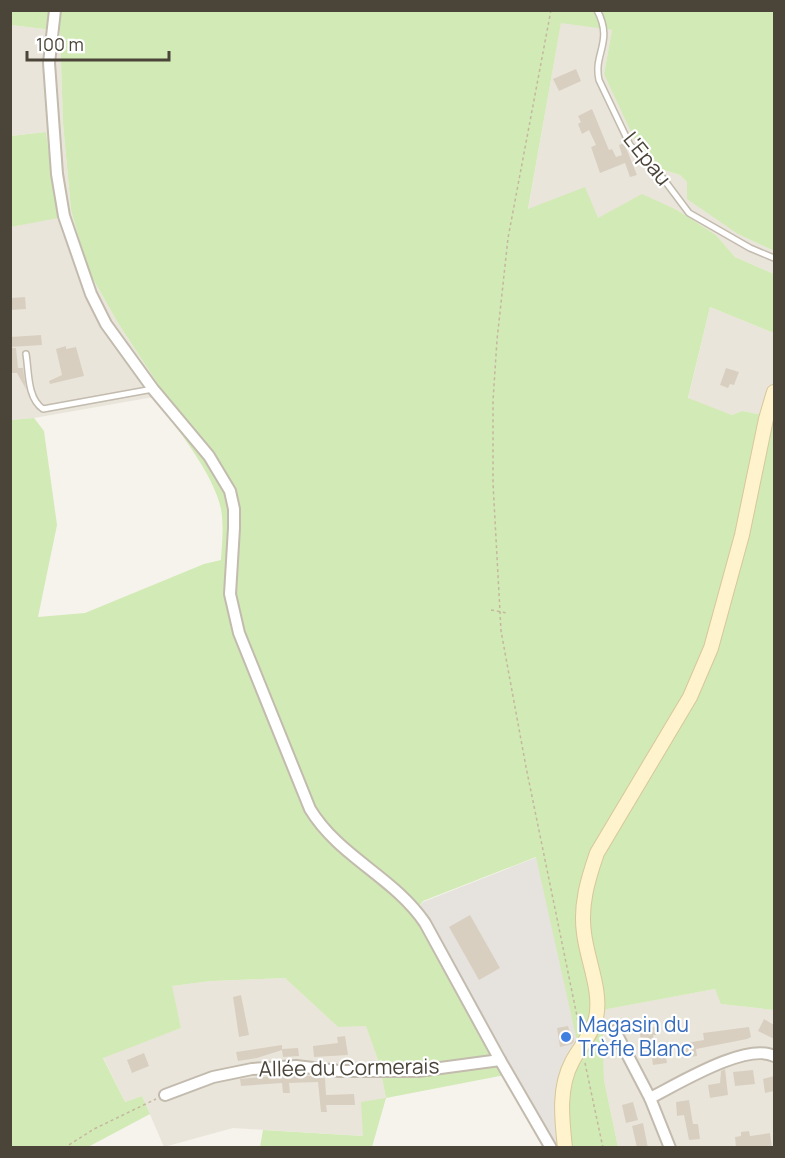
<svg xmlns="http://www.w3.org/2000/svg" width="785" height="1158" font-family="Manrope,sans-serif">
	<style>
		.residential { fill: #eae5da }
		.industrial { fill: #e6e2dd }
		.green { fill: #d2eab5 }
		.building { fill: #d8cfc1 }
		.lines { fill: none; stroke-linecap: round; stroke-linejoin: round }
		.lane-casing { stroke: #c2bbae; stroke-width: 8 }
		.street-casing { stroke: #c2bbae; stroke-width: 14 }
		.secondary-casing { stroke: #d6c79b; stroke-width: 16 }
		.path { stroke: #c4b79f; stroke-width: 1.5; stroke-dasharray: 3 3; stroke-linecap: butt }
		.lane { stroke: #fff; stroke-width: 5 }
		.street { stroke: #fff; stroke-width: 10 }
		.secondary { stroke: #fff3cd; stroke-width: 14 }
		.shop-dot { fill: #3f7fe0; stroke: #fff; stroke-width: 2 }
		.labels { text-anchor: middle; stroke-width: 4.5; stroke-linejoin: round; paint-order: stroke }
		.street-label { font-size: 21px; fill: #4b4439; stroke: #fff }
		.shop-label { font-size: 21px; fill: #366cbe; stroke: #fff; text-anchor: start }
	</style>
	<rect width="100%" height="100%" fill="#f6f3ec"/>
	<!-- residential -->
	<g class="residential">
		<polygon points="561,22 612,30 604,74 661,169 680,175 738,234 774,251 774,274 735,257 716,235 677,210 667,206 597,218 528,210"/>
		<polygon points="11,25 60,31 63,123 71,210 88,270 118,323 165,395 34,418 11,420 11,227 58,217 46,132 11,136"/>
		<polygon points="710,307 774,333 774,417 742,411 732,415 688,399"/>
		<polygon points="285,978 338,1027 366,1025 379,1063 386,1098 364,1136 233,1128 164,1147 142,1096 125,1102 103,1057 181,1028 171,986 211,981"/>
		<polygon points="715,989 722,1004 774,1010 774,1147 618,1147 604,1080 601,1010"/>
	</g>
	<!-- industrial -->
	<polygon class="industrial" points="537,857 578,1044 571,1147 546,1147 414,914 423,902"/>
	<!-- green -->
	<g class="green">
		<path d="M11,10L774,11V251L738,234L687,199V182L680,175L661,169L634,138L604,74L612,30L561,23L528,209L585,187L598,218L642,194L677,210L716,235L735,257L774,274V333L710,307L688,398L732,415L742,411L774,417V1010L721,1004L715,989L602,1010L604,1080L618,1147H571L567,1111L568,1087L581,1059L536,857L423,901L414,914L505,1075L386,1098L372,1147H260L263,1130L363,1136L361,1102L386,1098L379,1063L366,1026L338,1027L285,978L211,981L172,986L181,1028L103,1058L125,1102L142,1096L150,1114L88,1147H11V420L34,418L44,431L57,525L38,617L85,613L204,564L221,560C222,543 224,526 221,509C214,474 175,426 154,397L165,395L118,323L88,270L71,210L63,123L60,31L11,25Z"/>
		<polygon points="46,132 58,218 11,227 11,136"/>
	</g>
	<!-- building -->
	<g class="building">
		<polygon points="576,69 581,81 559,91 553,79"/>
		<polygon points="592,109 609,150 612,149 616,157 622,155 619,145 624,143 637,175 630,177 625,163 600,173 591,147 596,145 589,130 582,134 578,124 581,122 578,116"/>
		<polygon points="25,297 26,309 10,310 10,298"/>
		<polygon points="41,335 42,345 10,347 10,337"/>
		<polygon points="66,346 66,349 76,347 84,376 50,384 49,381 62,375 56,349"/>
		<polygon points="10,348 16,348 18,368 23,368 26,389 17,373 10,373"/>
		<polygon points="726,368 739,372 734,385 730,384 728,388 720,385"/>
		<polygon points="470,915 500,968 479,980 449,927"/>
		<polygon points="241,995 249,1035 239,1037 233,997"/>
		<polygon points="764,1019 774,1025 774,1039 758,1031"/>
		<polygon points="651,1022 652,1027 655,1027 656,1035 653,1035 654,1041 641,1043 639,1025"/>
		<polygon points="568,1026 571,1036 573,1035 574,1041 572,1044 560,1047 557,1028"/>
		<polygon points="749,1027 751,1037 747,1039 696,1049 697,1056 682,1058 680,1044 704,1040 703,1033"/>
		<polygon points="345,1036 348,1055 314,1057 313,1046 338,1043 337,1037"/>
		<polygon points="282,1045 282,1049 298,1048 299,1056 283,1057 282,1050 257,1058 238,1061 236,1052"/>
		<polygon points="665,1049 667,1063 653,1065 651,1051"/>
		<polygon points="144,1053 149,1066 132,1073 127,1060"/>
		<polygon points="725,1069 728,1095 710,1098 708,1085 720,1083 721,1071"/>
		<polygon points="753,1070 755,1084 735,1086 733,1072"/>
		<polygon points="296,1074 325,1078 326,1095 354,1094 355,1105 326,1105 327,1112 321,1112 318,1082 289,1083 290,1093 283,1093 282,1083 241,1086 240,1079"/>
		<polygon points="774,1076 774,1091 765,1093 763,1079"/>
		<polygon points="689,1100 693,1124 698,1124 700,1139 689,1140 684,1115 677,1116 676,1102"/>
		<polygon points="633,1102 638,1120 626,1123 622,1105"/>
		<polygon points="643,1123 648,1148 637,1148 632,1126"/>
		<polygon points="749,1131 750,1136 770,1133 772,1148 736,1148 735,1137 741,1136 741,1132"/>
	</g>
	<g class="lines">
		<!-- lane casing -->
		<g class="lane-casing">
			<g id="lane">
				<path d="M597,10C614,42 593,53 599,80L630,145L662,177L689,213L750,248L774,258"/>
				<path d="M26,354C29,372 27,398 43,409L153,389"/>
			</g>
		</g>
		<!-- street casing -->
		<g class="street-casing">
			<g id="street">
				<path d="M55,10L49,63L57,174L64,216L91,294L106,324L153,389L209,456L230,491L234,509V528L230,594L239,633L310,809C339,857 394,877 425,923L500,1060L551,1148"/>
				<polyline points="615,1031 650,1098 670,1148"/>
				<polyline points="165,1095 213,1077 252,1069 296,1066 339,1071 418,1071 500,1060"/>
				<path d="M650,1098C678,1084 746,1042 774,1056"/>
			</g>
		</g>
		<!-- secondary casing -->
		<g class="secondary-casing">
			<path id="secondary" d="M565,1148C562,1120 558,1088 572,1062C579,1048 592,1035 596,1018C602,991 587,960 584,933C580,905 588,879 597,853L690,697L711,648L742,535L766,419L774,392"/>
		</g>
		<!-- path -->
		<g class="path">
			<polyline points="551,10 508,238 497,340 493,401 493,483 501,631 526,767 579,1026"/>
			<polyline points="491,610 507,613"/>
			<polyline points="585,1063 603,1148"/>
			<polyline points="64,1148 94,1129 156,1099"/>
		</g>
		<!-- lane -->
		<use href="#lane" class="lane"/>
		<!-- street -->
		<use href="#street" class="street"/>
		<!-- secondary -->
		<use href="#secondary" class="secondary"/>
	</g>
	<!-- markers -->
	<circle class="shop-dot" cx="566" cy="1037" r="6"/>
	<g class="labels">
		<!-- street labels -->
		<g class="street-label">
			<text transform="translate(647 159) rotate(51)" y="7">L'Epau</text>
			<text transform="translate(349 1068) rotate(-1)" y="7">Allée du Cormerais</text>
		</g>
		<!-- shop labels -->
		<g class="shop-label">
			<text x="578" y="1032">Magasin du<tspan x="578" dy="24">Trèfle Blanc</tspan></text>
		</g>
	</g>
	<!-- border -->
	<rect width="785" height="1158" fill="none" stroke="#4b4439" stroke-width="24"/>
	<!-- scale -->
	<path d="M27 51v9h142v-9" fill="none" stroke="#4b4439" stroke-width="3"/>
	<text x="36" y="51" font-size="18" fill="#4b4439" stroke="#ffffff" stroke-width="4.5" paint-order="stroke">100 m</text>
</svg>
